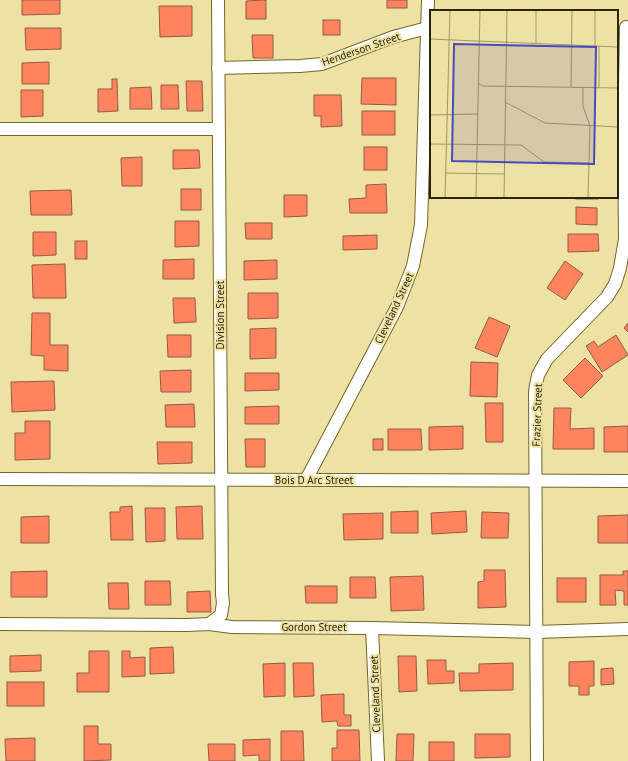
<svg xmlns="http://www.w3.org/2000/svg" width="628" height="761" font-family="'PT Sans',sans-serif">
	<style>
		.building { fill: #ff835c; stroke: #935a49 }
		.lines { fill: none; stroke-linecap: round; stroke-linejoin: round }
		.minor-casing { stroke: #72662b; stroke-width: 14 }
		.minor { stroke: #fff; stroke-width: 12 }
		.labels { text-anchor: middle; stroke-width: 4; stroke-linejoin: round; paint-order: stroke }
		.street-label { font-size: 11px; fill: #2a250d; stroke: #eee1a4 }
		.inset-road { fill: none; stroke: #a09668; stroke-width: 1 }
		.view { fill: #4b49bf; fill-opacity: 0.15; stroke: #4b49bf; stroke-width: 2 }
		.inset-edge { fill: none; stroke: #2a250d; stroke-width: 2 }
	</style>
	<rect width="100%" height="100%" fill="#eee1a4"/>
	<!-- building -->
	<g class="building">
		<polygon points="22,0 60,0 60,14 22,15"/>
		<polygon points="266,0 266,19 246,19 246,1"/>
		<rect x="387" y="0" width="20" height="8"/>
		<polygon points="159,6 192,6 192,36 160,37"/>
		<rect x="323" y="20" width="17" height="15"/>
		<polygon points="25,28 61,28 61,49 26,50"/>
		<polygon points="252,35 273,35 273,58 253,58"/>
		<polygon points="49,62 49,84 22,84 22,63"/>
		<polygon points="362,78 396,78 396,105 361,104"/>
		<polygon points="112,79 117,79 118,111 98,112 98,89 112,89"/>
		<polygon points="186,81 202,81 203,111 187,111"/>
		<polygon points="161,85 178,85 179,109 161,109"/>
		<polygon points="151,87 152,109 130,109 130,88"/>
		<polygon points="21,90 43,90 43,116 21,117"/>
		<polygon points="314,95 341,95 342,126 321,127 321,116 314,116"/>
		<rect x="362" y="111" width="33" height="24"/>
		<rect x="364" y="147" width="23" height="23"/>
		<polygon points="173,150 199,150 200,168 173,169"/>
		<polygon points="142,157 142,186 122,186 121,158"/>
		<polygon points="386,184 387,213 350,213 349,199 366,198 366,185"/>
		<rect x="181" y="189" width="20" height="21"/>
		<polygon points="71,190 72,215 31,215 30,191"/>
		<polygon points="284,195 307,195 307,216 284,217"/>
		<rect x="576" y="197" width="22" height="2"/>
		<polygon points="576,207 597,208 597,225 576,224"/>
		<polygon points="175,221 199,221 199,246 175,247"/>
		<polygon points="245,223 272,223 272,239 246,239"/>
		<polygon points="33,232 56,232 56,255 33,256"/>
		<polygon points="568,234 598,234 599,251 568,252"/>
		<polygon points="377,235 377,249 343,250 343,236"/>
		<rect x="75" y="241" width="12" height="18"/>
		<polygon points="194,259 194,279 163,279 163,260"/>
		<polygon points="277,260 277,279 244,280 244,261"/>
		<polygon points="565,261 583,274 565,300 547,288"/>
		<polygon points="65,264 66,298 33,298 32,265"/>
		<polygon points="248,293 278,293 278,318 248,319"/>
		<polygon points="173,298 195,298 196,322 174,323"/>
		<polygon points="32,313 50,313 50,345 68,345 68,371 44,370 44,356 31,355"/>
		<polygon points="489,317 510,326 497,357 475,348"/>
		<polygon points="628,323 628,332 624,328"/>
		<polygon points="276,328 276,358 250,359 250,329"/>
		<polygon points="167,335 191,335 191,357 168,357"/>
		<polygon points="616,335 628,355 602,372 586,346 594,341 598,347"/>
		<polygon points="585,358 603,376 581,398 563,380"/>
		<polygon points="471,362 498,363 497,397 470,396"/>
		<polygon points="191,370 191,392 161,392 160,371"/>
		<polygon points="245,373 279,373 279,390 245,391"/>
		<polygon points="54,381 55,410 12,412 11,382"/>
		<polygon points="485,403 503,403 503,442 486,442"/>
		<polygon points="194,404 195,427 166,427 165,405"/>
		<polygon points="279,406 279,424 245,424 245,407"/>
		<polygon points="554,408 571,408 570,429 594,428 594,449 553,449"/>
		<polygon points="25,421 50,421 50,459 15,460 15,433 25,433"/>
		<polygon points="463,426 463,449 429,450 429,427"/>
		<polygon points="628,426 628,452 604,452 604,427"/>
		<polygon points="388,429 421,429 422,450 388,450"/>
		<polygon points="245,439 265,439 265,467 246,467"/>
		<rect x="373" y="439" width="10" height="11"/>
		<polygon points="157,442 192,442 192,463 158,464"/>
		<polygon points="132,506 133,540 111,540 110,512 120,512 120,507"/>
		<polygon points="202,506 203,539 177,539 176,507"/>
		<polygon points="145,508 165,508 165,541 146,542"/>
		<polygon points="418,511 418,533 391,533 391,512"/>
		<polygon points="466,511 467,532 432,534 431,513"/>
		<polygon points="482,512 509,513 508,538 481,538"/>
		<polygon points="383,513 383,539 344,540 343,514"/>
		<polygon points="628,515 628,543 598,543 598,516"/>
		<polygon points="49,516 49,543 21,543 21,517"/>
		<polygon points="484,570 505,570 506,607 478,608 478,582 484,581"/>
		<polygon points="47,571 47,597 11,597 11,572"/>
		<polygon points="623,571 628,571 628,605 624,605 624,591 615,590 616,605 600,605 600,575 623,575"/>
		<polygon points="423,576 424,610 391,611 390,577"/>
		<polygon points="350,577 375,577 376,598 350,598"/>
		<rect x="557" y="578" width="29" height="24"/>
		<polygon points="145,581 170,581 171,605 145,605"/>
		<polygon points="108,583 128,583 129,609 109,609"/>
		<polygon points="305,586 337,586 337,603 306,603"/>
		<polygon points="210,591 211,612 187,612 187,592"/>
		<polygon points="173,647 174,673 150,674 150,648"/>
		<polygon points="89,651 109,651 109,692 77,692 77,673 89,673"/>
		<polygon points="122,651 130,651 130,658 145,657 145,676 122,677"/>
		<polygon points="41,655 41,671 10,672 10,656"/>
		<polygon points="398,656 416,656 417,691 399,692"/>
		<polygon points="427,660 446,660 446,671 454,671 454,683 428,684"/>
		<polygon points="594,661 594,686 589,686 589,695 579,695 579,686 569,686 569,662"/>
		<polygon points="285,663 285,696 264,697 263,664"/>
		<polygon points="293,663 313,663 314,696 294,697"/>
		<polygon points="513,663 513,690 460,691 459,673 479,673 479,664"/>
		<polygon points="613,668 614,684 601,685 601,669"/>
		<rect x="7" y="682" width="37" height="24"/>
		<polygon points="344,694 344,715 351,715 351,726 338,726 337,721 322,722 321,695"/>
		<polygon points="84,726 98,726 98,744 111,744 111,760 84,761"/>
		<polygon points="337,730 359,730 360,761 332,761 332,748 337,748"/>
		<polygon points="281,731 303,731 304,761 281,761"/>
		<polygon points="397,734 414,734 413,761 396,761"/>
		<polygon points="475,734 510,734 510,757 475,758"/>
		<polygon points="35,738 35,761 6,761 5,739"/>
		<polygon points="270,739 270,761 259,761 259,755 243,756 243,740"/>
		<rect x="429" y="742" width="25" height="19"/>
		<polygon points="208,744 235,744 235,761 209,761"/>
	</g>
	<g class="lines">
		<!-- minor casing -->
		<g class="minor-casing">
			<g id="minor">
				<polyline points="218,68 300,66 322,64 393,37 431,27"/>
				<polyline points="0,129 218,129"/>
				<polyline points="0,479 628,481"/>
				<polyline points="306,480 397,307 413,266 421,225 428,0"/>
				<polyline points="0,624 187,625 209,624 232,627 372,628 536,632 628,629"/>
				<polyline points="209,624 221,615 223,603 222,594 218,0"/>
				<polyline points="372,628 378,761"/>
				<polyline points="537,761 535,391 538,375 547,359 607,297 615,284 620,268 625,239 624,143 626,27"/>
			</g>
		</g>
		<!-- minor -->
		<use href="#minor" class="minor"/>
	</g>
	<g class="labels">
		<!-- street labels -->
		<g class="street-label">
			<text transform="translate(361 49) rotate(-19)" y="4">Henderson Street</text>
			<text transform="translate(394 308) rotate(-65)" y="4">Cleveland Street</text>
			<text transform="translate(220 315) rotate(-90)" y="4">Division Street</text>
			<text transform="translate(537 415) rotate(-88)" y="4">Frazier Street</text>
			<text x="314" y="484">Bois D Arc Street</text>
			<text x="314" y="631">Gordon Street</text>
			<text transform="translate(375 694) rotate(-92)" y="4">Cleveland Street</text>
		</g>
	</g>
	<!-- overview -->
	<g transform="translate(430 10)">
		<rect width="188" height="188" fill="#eee1a4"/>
		<path class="inset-road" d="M0,29L188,37M106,33V0M165,36V0M49,74L53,76L188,78M141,77L142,0M153,77V96L160,116L158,188M169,77V36M75,92L115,113L188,117M0,105L48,104M0,134L91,135L114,152L159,153M15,163L74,164M15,188L20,0M46,188L50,0M74,188L77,0"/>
		<path class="view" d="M24,34L166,37L164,154L22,151Z"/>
		<rect width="188" height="188" class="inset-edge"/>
	</g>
</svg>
